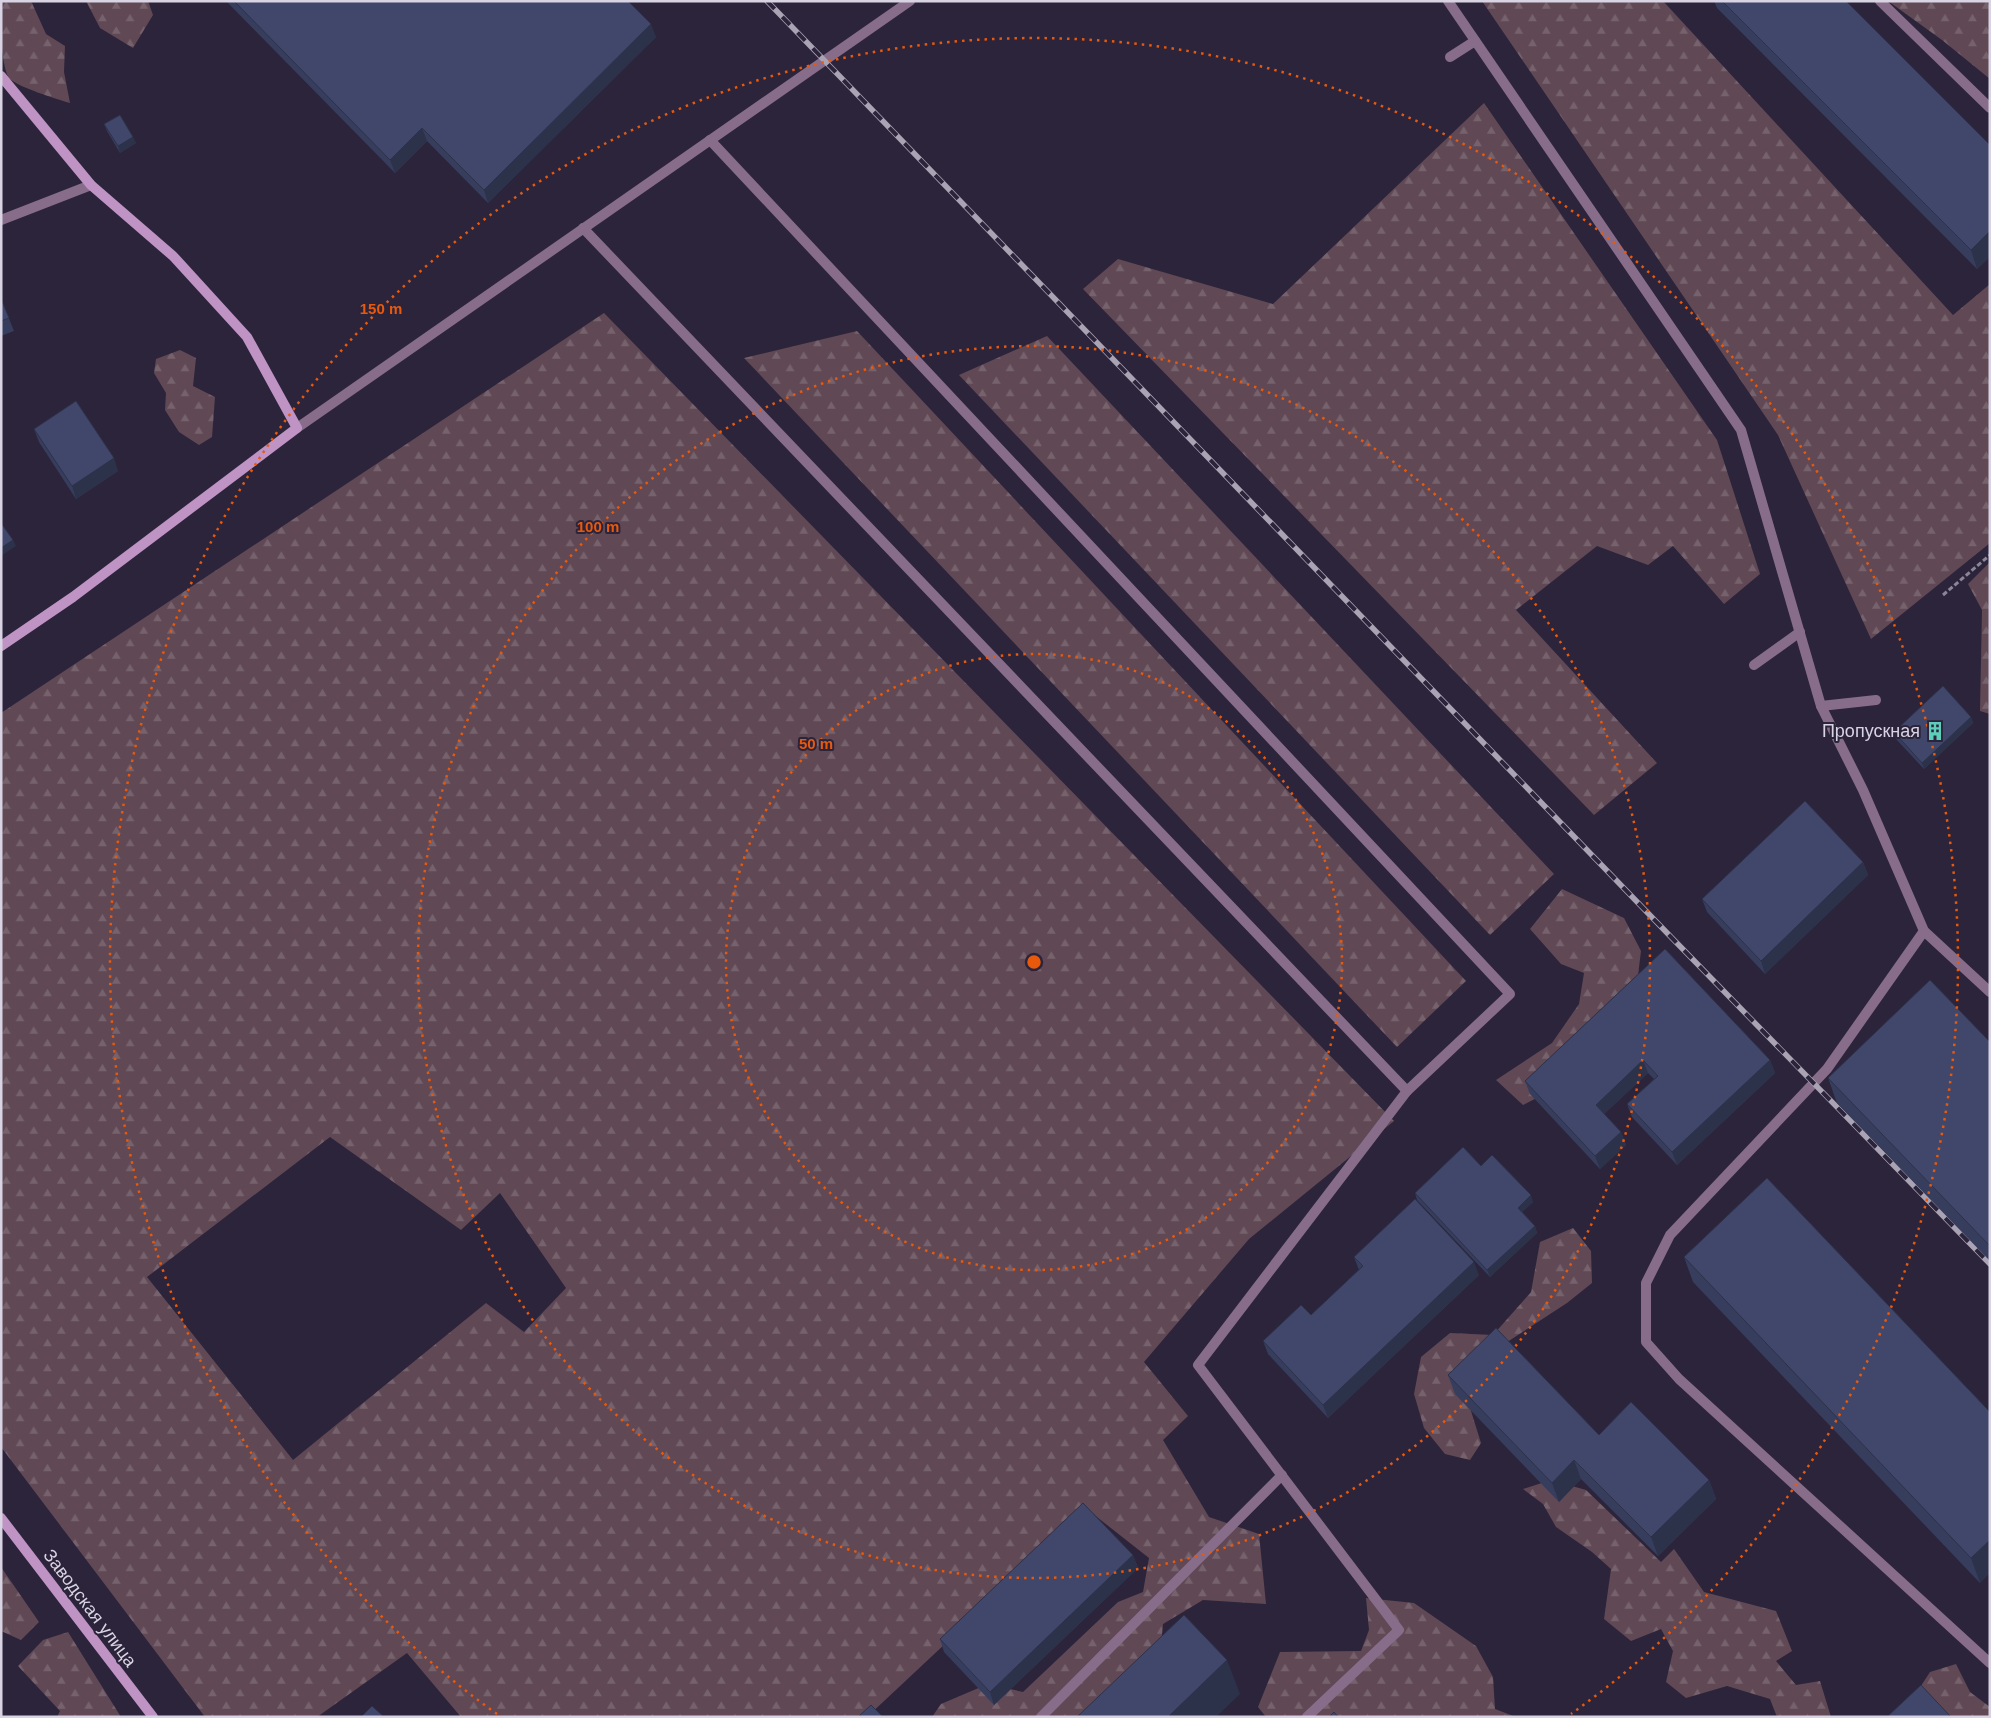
<svg xmlns="http://www.w3.org/2000/svg" width="1991" height="1718" font-family="Helvetica,sans-serif">
	<style>
		.forest { fill: url(#forest-firs); fill-rule: evenodd }
		.lines { fill: none; stroke-linecap: round; stroke-linejoin: round }
		.path { stroke: #8b8597; stroke-width: 3; stroke-dasharray: 5 2.5; stroke-linecap: butt }
		.lane { stroke: #886d8b; stroke-width: 10 }
		.street { stroke: #886d8b; stroke-width: 10 }
		.secondary { stroke: #bf93c3; stroke-width: 10 }
		.rail-casing { stroke: #a9a3b4; stroke-width: 5.5 }
		.rail { stroke: #2c243b; stroke-width: 4; stroke-dasharray: 11; stroke-linecap: butt }
		.wall { fill: #373d5c }
		.shaded-wall { fill: #2d324b }
		.building { fill: #40476b; stroke: #2d324b }
		.ring { fill: none; stroke: #e8590c; stroke-width: 2.5; stroke-dasharray: 2.5 5 }
		.labels { text-anchor: middle; stroke-width: 4; stroke-linejoin: round; paint-order: stroke }
		.poi-label { font-size: 18px; fill: #d9d4e3; stroke: #2c243b; text-anchor: end }
		.street-label { font-size: 18px; fill: #d9d4e3; stroke: #2c243b }
		.centre { fill: #e8590c; stroke: #2c243b; stroke-width: 2.5 }
		.ring-label { font-size: 15px; text-anchor: middle; font-weight: bold; fill: #e8590c; stroke: #2c243b; stroke-width: 4; stroke-linejoin: round; paint-order: stroke }
	</style>
	<defs>
		<pattern id="forest-firs" width="22" height="20" patternUnits="userSpaceOnUse" patternTransform="scale(1.25)"><rect width="22" height="20" fill="#604854"/><path d="M5 1l3.5 6h-7zM16 11l3.5 6h-7z" fill="#76626c"/></pattern>
	</defs>
	<rect width="100%" height="100%" fill="#2c243b"/>
	<!-- forest -->
	<g class="forest">
		<path d="M1,1H31L46,34L65,46L64,72L70,103C57,99 17,87 9,78C0,63 1,21 1,1Z"/>
		<polygon points="86,1 148,1 153,15 133,48 100,28"/>
		<polygon points="1482,1 1663,1 1953,315 1990,284 1990,543 1871,639 1778,435"/>
		<polygon points="1888,1 1990,1 1990,79 1942,40"/>
		<polygon points="1484,103 1717,440 1760,574 1724,604 1673,546 1648,565 1597,546 1516,610 1657,763 1594,815 1083,289 1118,259 1273,304"/>
		<path d="M604,313L1394,1121L1249,1239L1144,1362L1188,1416L1163,1440L1209,1517L1259,1534L1266,1604L1203,1600L1163,1624L1159,1666L1106,1717H932L941,1704L988,1684L1023,1692L1118,1602L1143,1592L1149,1558L1088,1510L867,1717H461L407,1653L317,1717H205L1,1447V713ZM330,1137L461,1230L500,1193L566,1288L524,1332L486,1303L293,1460L147,1277Z"/>
		<polygon points="857,331 1466,981 1397,1047 744,358"/>
		<polygon points="1047,336 1554,874 1490,935 959,375"/>
		<polygon points="180,350 196,358 193,386 215,397 212,437 199,445 179,432 165,410 166,393 154,373 156,359"/>
		<polygon points="1990,562 1990,714 1980,711 1982,610 1968,584"/>
		<polygon points="1562,889 1624,918 1641,951 1633,1016 1560,1086 1523,1105 1496,1080 1552,1043 1579,1004 1584,973 1561,964 1530,929"/>
		<polygon points="1573,1228 1591,1251 1592,1283 1567,1303 1475,1363 1466,1395 1481,1443 1470,1460 1445,1454 1424,1428 1414,1394 1421,1357 1450,1333 1493,1335 1531,1292 1540,1242"/>
		<polygon points="1551,1480 1586,1490 1661,1562 1674,1549 1704,1592 1776,1611 1792,1651 1776,1661 1796,1685 1820,1681 1831,1717 1777,1717 1770,1699 1727,1686 1686,1698 1666,1682 1673,1651 1661,1629 1631,1641 1604,1619 1611,1569 1592,1552 1556,1527 1543,1504 1523,1489"/>
		<polygon points="1,1567 39,1622 21,1640 1,1631"/>
		<polygon points="1366,1598 1414,1603 1476,1646 1493,1677 1495,1709 1516,1717 1266,1717 1258,1707 1280,1652 1361,1651 1369,1630"/>
		<polygon points="68,1632 121,1717 57,1717 60,1711 18,1666 43,1640"/>
		<polygon points="1956,1664 1970,1692 1990,1707 1990,1717 1930,1717 1919,1689 1930,1672"/>
	</g>
	<g class="lines">
		<!-- path -->
		<polyline class="path" points="1943,595 1990,555"/>
		<!-- lane -->
		<g class="lane">
			<polyline points="1448,1 1741,430 1821,706 1863,790 1924,931 1990,992"/>
			<polyline points="1880,1 1990,108"/>
			<polyline points="1450,57 1475,41"/>
			<polyline points="583,228 1407,1091 1510,994 710,140"/>
			<polyline points="1754,665 1800,632"/>
			<polyline points="1821,706 1876,700"/>
			<polyline points="1924,931 1827,1069 1670,1235 1646,1283 1646,1342 1679,1379 1990,1663"/>
			<polyline points="1041,1717 1282,1475"/>
			<polyline points="1307,1717 1399,1630 1198,1365 1407,1091"/>
		</g>
		<!-- street -->
		<g class="street">
			<polyline points="1,220 91,185"/>
			<polyline points="297,428 910,1"/>
		</g>
		<!-- secondary -->
		<g class="secondary">
			<polyline points="1,76 91,185 173,256 247,337 297,428 73,597 1,646"/>
			<polyline points="1,1518 153,1717"/>
		</g>
		<!-- rail casing -->
		<g class="rail-casing">
			<polyline id="rail" points="767,1 1671,937 1990,1264"/>
		</g>
		<!-- rail -->
		<use href="#rail" class="rail"/>
	</g>
	<!-- wall -->
	<g class="wall">
		<polygon points="226,1 628,1 656,37 488,203 427,141 395,173"/>
		<polygon points="1714,1 1846,1 1990,145 1990,257 1977,269 1717,8"/>
		<polygon points="104,124 136,143 120,153 107,131"/>
		<polygon points="1,299 14,331 1,336"/>
		<polygon points="34,429 118,471 76,499 39,442"/>
		<polygon points="1971,717 1973,723 1924,769 1896,739 1894,732"/>
		<polygon points="1863,862 1868,875 1765,974 1707,912 1702,899"/>
		<polygon points="1665,949 1770,1060 1775,1073 1677,1165 1632,1117 1627,1104 1654,1079 1648,1073 1604,1114 1621,1132 1626,1145 1600,1169 1530,1094 1525,1081"/>
		<polygon points="1990,1042 1990,1261 1837,1103 1828,1078"/>
		<polygon points="1481,1166 1533,1202 1522,1212 1535,1226 1537,1233 1490,1277 1417,1200 1415,1193"/>
		<polygon points="1354,1257 1479,1275 1328,1418 1268,1354 1263,1341 1311,1315 1359,1270"/>
		<polygon points="1684,1257 1990,1412 1980,1583 1693,1282"/>
		<polygon points="1448,1375 1599,1435 1709,1480 1716,1499 1658,1556 1581,1479 1559,1502 1455,1394"/>
		<polygon points="1133,1555 1138,1568 994,1705 944,1652 940,1639"/>
	</g>
	<!-- shaded-wall -->
	<g class="shaded-wall">
		<polygon points="651,24 656,37 488,203 484,190"/>
		<polygon points="422,128 427,141 395,173 390,160"/>
		<polygon points="133,137 136,143 120,153 118,146"/>
		<polygon points="1990,231 1990,257 1977,269 1971,250"/>
		<polygon points="114,458 118,471 76,499 72,486"/>
		<polygon points="13,540 16,546 1,556 1,548"/>
		<polygon points="1971,717 1973,723 1924,769 1922,763"/>
		<polygon points="1863,862 1868,875 1765,974 1761,961"/>
		<polygon points="1643,1060 1648,1073 1601,1117 1596,1105"/>
		<polygon points="1770,1060 1775,1073 1677,1165 1672,1152"/>
		<polygon points="1621,1132 1626,1145 1600,1169 1595,1156"/>
		<polygon points="1531,1195 1533,1202 1520,1214 1518,1208"/>
		<polygon points="1535,1226 1537,1233 1490,1277 1487,1270"/>
		<polygon points="1474,1262 1479,1275 1328,1418 1323,1405"/>
		<polygon points="1574,1460 1581,1479 1559,1502 1552,1483"/>
		<polygon points="1709,1480 1716,1499 1658,1556 1651,1537"/>
		<polygon points="1990,1540 1990,1573 1980,1583 1971,1558"/>
		<polygon points="1133,1555 1138,1568 994,1705 990,1692"/>
		<polygon points="1227,1660 1240,1694 1216,1717 1168,1717"/>
	</g>
	<!-- building -->
	<g class="building">
		<polygon points="234,1 628,1 651,24 484,190 422,128 390,160"/>
		<polygon points="1722,1 1846,1 1990,145 1990,231 1971,250"/>
		<polygon points="120,115 133,137 118,146 104,124"/>
		<polygon points="1,299 9,318 1,321"/>
		<polygon points="76,401 114,458 72,486 34,429"/>
		<polygon points="1,523 13,540 1,548"/>
		<polygon points="1943,686 1971,717 1922,763 1894,732"/>
		<polygon points="1805,801 1863,862 1761,961 1702,899"/>
		<polygon points="1665,949 1770,1060 1672,1152 1627,1104 1658,1076 1643,1060 1596,1105 1621,1132 1595,1156 1525,1081"/>
		<polygon points="1930,980 1990,1042 1990,1246 1828,1078"/>
		<polygon points="1463,1147 1481,1166 1492,1155 1531,1195 1518,1208 1535,1226 1487,1270 1415,1193"/>
		<polygon points="1767,1178 1990,1412 1990,1540 1971,1558 1684,1257"/>
		<polygon points="1415,1199 1474,1262 1323,1405 1263,1341 1301,1305 1311,1315 1363,1266 1354,1257"/>
		<polygon points="1496,1328 1599,1435 1631,1402 1709,1480 1651,1537 1574,1460 1552,1483 1448,1375"/>
		<polygon points="1083,1503 1133,1555 990,1692 940,1639"/>
		<polygon points="1184,1615 1227,1660 1168,1717 1077,1717"/>
		<polygon points="1921,1685 1951,1717 1887,1717"/>
		<polygon points="871,1705 883,1717 858,1717"/>
		<polygon points="372,1706 384,1717 361,1717"/>
		<polygon points="1334,1712 1338,1717 1329,1717"/>
	</g>
	<!-- distance rings -->
	<g class="ring">
		<circle cx="1034" cy="962" r="308"/>
		<circle cx="1034" cy="962" r="616"/>
		<path d="M497 1714A924 924 0 1 1 1571 1714"/>
	</g>
	<!-- icons -->
	<defs>
		<g id="building-bare" transform="scale(1.5)"><path d="M-4-6H4V6H1V3H-1V6H-4ZM-2.5-4.3h1.7v1.8h-1.7ZM.8-4.3h1.7v1.8H.8ZM-2.5-1h1.7V.8h-1.7ZM.8-1h1.7V.8H.8Z" fill="#5cceba" stroke="#2c243b" stroke-width="2.5" paint-order="stroke"/></g>
	</defs>
	<g fill-rule="evenodd">
		<use href="#building-bare" x="1935" y="731"/>
	</g>
	<g class="labels">
		<!-- poi labels -->
		<g class="poi-label">
			<text x="1920" y="737">Пропускная</text>
		</g>
		<!-- street labels -->
		<g class="street-label">
			<text transform="translate(90 1608) rotate(53)" y="6">Заводская улица</text>
		</g>
	</g>
	<circle cx="1034" cy="962" r="8" class="centre"/>
	<g class="ring-label">
		<text x="381" y="314">150 m</text>
		<text x="598" y="532">100 m</text>
		<text x="816" y="749">50 m</text>
	</g>
	<!-- border -->
	<rect width="1991" height="1718" fill="none" stroke="#d9d4e3" stroke-width="5"/>
</svg>
